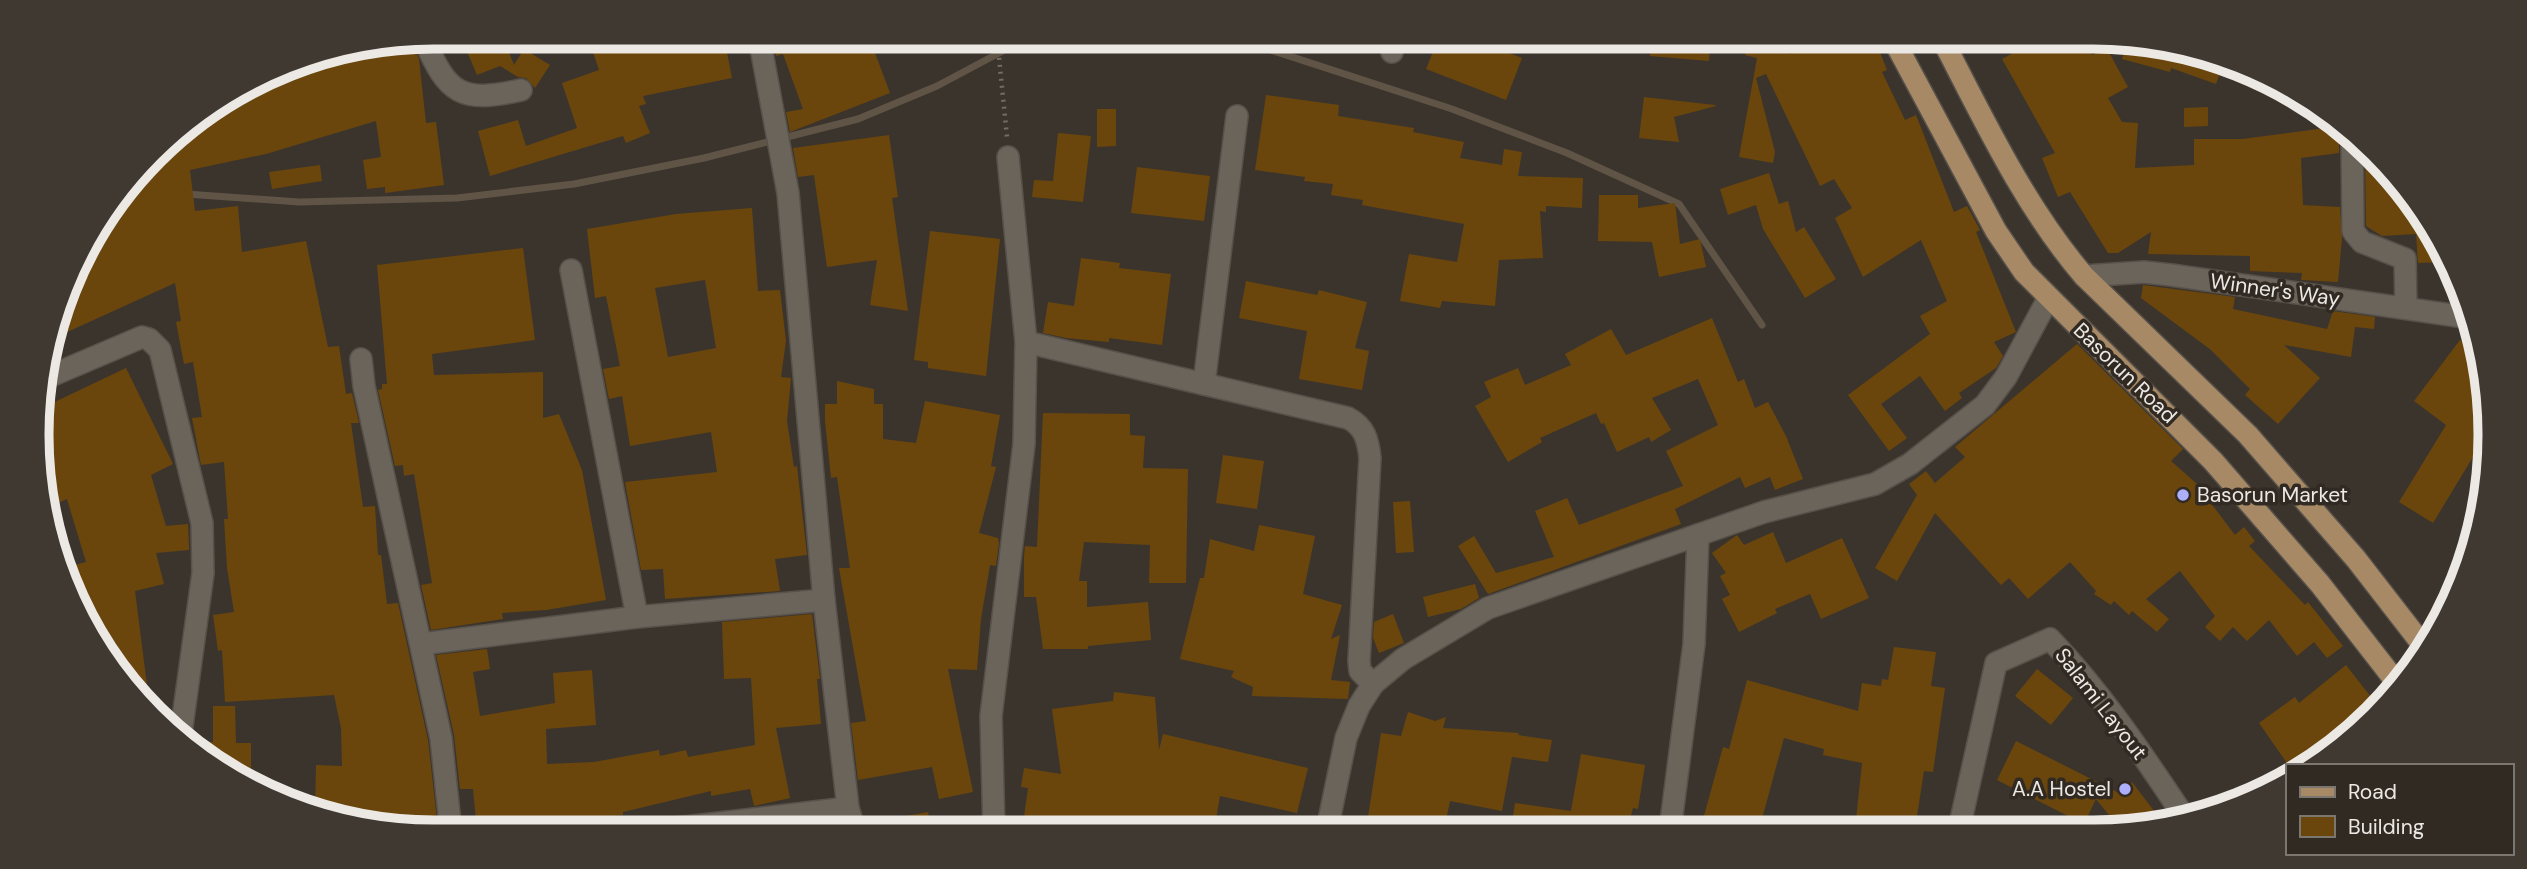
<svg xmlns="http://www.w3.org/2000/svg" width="2527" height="869" font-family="'DM Sans',sans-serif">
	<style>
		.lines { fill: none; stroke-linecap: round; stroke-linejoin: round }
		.stream { stroke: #605446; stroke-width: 7 }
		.building { fill: #6a460d; fill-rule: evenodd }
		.minor-casing { stroke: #57514b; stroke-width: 24 }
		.major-casing { stroke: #57514b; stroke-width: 24 }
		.path { stroke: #726c65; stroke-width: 4.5; stroke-dasharray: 2 5; stroke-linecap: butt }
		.minor { stroke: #6b645b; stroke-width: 21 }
		.major { stroke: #a78a65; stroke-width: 21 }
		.poi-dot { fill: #adaffb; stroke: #312a23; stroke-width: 2.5 }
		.labels { text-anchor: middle; stroke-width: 7; stroke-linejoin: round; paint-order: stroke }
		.street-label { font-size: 21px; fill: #ece8e3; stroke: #312a23 }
		.poi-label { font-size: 21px; fill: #ece8e3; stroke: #312a23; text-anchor: start }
		.rim { fill: none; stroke: #ece8e3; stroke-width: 9 }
	</style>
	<rect width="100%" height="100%" fill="#3b342c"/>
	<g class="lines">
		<!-- stream -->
		<g class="stream">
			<polyline points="1231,37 1452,109 1567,153 1679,204 1762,325"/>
			<polyline points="186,194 299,202 457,198 574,184 704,158 858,119 937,86 1029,37"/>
		</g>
	</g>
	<!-- building -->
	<g class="building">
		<polygon points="461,37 503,37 514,65 524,49 550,65 535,88 526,78 518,77 500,66 477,75"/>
		<polygon points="588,37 724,37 732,78 643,96 646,104 639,106 650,133 626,143 623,136 490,176 478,131 518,120 526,146 577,128 562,83 599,70"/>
		<polygon points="772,37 869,37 890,93 790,132 786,112 803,109 783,54 776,56"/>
		<polygon points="1439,37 1468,37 1522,58 1506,100 1426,69"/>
		<polygon points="1652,37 1711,37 1709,61 1650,56"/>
		<polygon points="1749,37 1794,37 1790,54 1836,37 1874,37 1887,70 1882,72 1905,120 1916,115 1954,212 1967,206 1980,230 1976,232 2016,332 1994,342 2003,356 1996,368 1959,393 1962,398 1945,411 1920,376 1881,404 1907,438 1889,451 1848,395 1930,334 1920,316 1947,301 1921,240 1863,277 1835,218 1852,208 1834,179 1820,186 1766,74 1756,78 1775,152 1773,163 1739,157 1757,58 1745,55"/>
		<polygon points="2043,37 2082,37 2092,55 2106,47 2128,87 2108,98 2122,122 2138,123 2135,168 2194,165 2194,139 2242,139 2341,126 2344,129 2339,138 2339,153 2301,158 2303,205 2340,207 2342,238 2338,282 2301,280 2302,273 2250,271 2250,256 2148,254 2151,232 2118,253 2108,253 2070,192 2058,197 2042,158 2055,153 2002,59"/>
		<polygon points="411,41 419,59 426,123 436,122 444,185 385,193 385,187 367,189 363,160 381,157 376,121 266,154 190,170 195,211 238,206 242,252 306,241 328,347 339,346 346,394 352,393 359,423 351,423 363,507 375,506 378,555 381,555 387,604 398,603 428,740 437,820 390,826 344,820 343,811 315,810 316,765 342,766 341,728 334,695 225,702 222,650 218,651 213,615 234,612 227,568 224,519 228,519 224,462 201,465 192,418 202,417 193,362 184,364 176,322 181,321 175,283 54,338 74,271 83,267 79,257 172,136 283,67"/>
		<polygon points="2127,41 2195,50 2223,64 2216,84 2171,68 2170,72 2122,59"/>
		<polygon points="1266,95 1339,105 1338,116 1414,128 1413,132 1464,142 1460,158 1502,165 1504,149 1522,152 1518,176 1583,178 1582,208 1546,206 1546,212 1540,211 1543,258 1499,260 1495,306 1442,301 1440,308 1400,301 1409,254 1457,262 1464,224 1362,205 1363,200 1331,195 1333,184 1304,181 1305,177 1255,170"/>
		<polygon points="1644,97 1715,105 1716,106 1674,117 1679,142 1639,138"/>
		<polygon points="2208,107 2208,126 2184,127 2184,108"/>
		<polygon points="1097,109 1116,109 1116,146 1097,147"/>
		<polygon points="1058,133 1091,136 1083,202 1032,197 1034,180 1053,181"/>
		<polygon points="889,135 898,197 892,198 908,311 870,305 877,260 827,267 814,175 798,177 793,148"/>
		<polygon points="2365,154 2437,235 2446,262 2418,263 2416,234 2382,236 2366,226"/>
		<polygon points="320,165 322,181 272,189 269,172"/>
		<polygon points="1137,167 1210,176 1204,221 1131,213"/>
		<polygon points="1769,173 1779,204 1788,201 1796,232 1804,227 1836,279 1805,298 1763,229 1756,205 1728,215 1720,189"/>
		<polygon points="1599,195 1638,195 1638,208 1675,203 1680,244 1700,239 1706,267 1659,277 1652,242 1598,241"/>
		<path d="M752,208L758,291L780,290L786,341L781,377L791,378L787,421L794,467L797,466L807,555L775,559L780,591L665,599L663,569L641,570L625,482L717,472L711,432L630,446L622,396L609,399L603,369L620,366L606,296L595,298L587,229L676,214ZM705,280L716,348L668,357L655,288Z"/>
		<polygon points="930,231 1000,239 986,376 928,368 928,362 914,360"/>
		<polygon points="523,248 535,340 432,354 434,375 543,372 543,418 559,414 582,470 606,600 546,610 502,613 503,619 431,630 421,585 432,583 414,474 404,476 403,465 395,466 378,390 382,389 382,384 387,384 377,265"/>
		<polygon points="1081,258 1120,263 1119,268 1171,274 1162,345 1109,338 1109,342 1066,338 1043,333 1048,302 1074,306"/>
		<polygon points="1246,281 1317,295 1319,290 1367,302 1355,348 1369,351 1362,390 1299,379 1307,331 1239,318"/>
		<polygon points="2143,285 2235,297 2233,309 2327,329 2333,311 2375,317 2374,329 2355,327 2351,357 2284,345 2320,378 2278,424 2245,395 2250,389 2211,350 2141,298"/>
		<polygon points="1712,318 1738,382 1744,379 1755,408 1768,402 1786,436 1803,479 1775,490 1770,477 1745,488 1740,477 1675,509 1681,524 1488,594 1458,546 1474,536 1496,573 1554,557 1535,511 1567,498 1579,525 1683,486 1666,451 1718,425 1698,379 1652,398 1671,430 1651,442 1649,437 1617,452 1604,423 1601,424 1596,413 1540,438 1542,442 1508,462 1475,406 1491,397 1484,382 1518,368 1525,385 1571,365 1565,354 1611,329 1626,355"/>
		<polygon points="2460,340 2477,353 2487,382 2482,456 2476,452 2433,523 2399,502 2446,425 2414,401"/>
		<polygon points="2077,344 2183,449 2171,461 2206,492 2204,494 2235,535 2244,527 2255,541 2249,546 2305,605 2308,602 2343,646 2327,658 2314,642 2297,656 2269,620 2247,641 2233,627 2220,641 2205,627 2215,616 2180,571 2146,599 2169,619 2157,632 2132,611 2129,615 2114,601 2111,605 2094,594 2096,591 2070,562 2028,599 2009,578 2001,585 1935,513 1897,581 1875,568 1917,495 1909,484 1926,471 1935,483 1965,457 1955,447"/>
		<polygon points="126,368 173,464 151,475 166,526 188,524 189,546 189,550 156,553 164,584 135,591 149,701 104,656 64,568 86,562 67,499 58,503 46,478 42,408"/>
		<polygon points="837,381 874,389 874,404 883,404 883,439 916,443 925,401 1000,415 991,466 996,467 979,533 998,538 999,543 996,566 990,565 981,619 977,670 948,669 973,792 939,799 932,767 858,780 851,723 866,721 839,568 850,568 837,477 831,478 825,421 825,404 837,404"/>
		<polygon points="1043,413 1130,414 1130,435 1145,436 1143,468 1188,469 1186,583 1149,583 1150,545 1084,542 1079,581 1087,581 1087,607 1148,602 1151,640 1088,646 1088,649 1043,649 1036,597 1024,597 1024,556 1025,546 1037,547"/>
		<polygon points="1223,455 1264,461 1257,509 1216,503"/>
		<polygon points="1410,501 1414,552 1396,553 1393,502"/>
		<polygon points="1259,525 1315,536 1303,594 1342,605 1331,639 1340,635 1331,680 1350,682 1348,699 1252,696 1253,687 1231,677 1234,671 1180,659 1200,578 1204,578 1210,539 1254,551"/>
		<polygon points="1773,532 1786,563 1842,538 1869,598 1821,619 1810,594 1775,609 1777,613 1739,632 1722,599 1730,595 1720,576 1726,573 1712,553 1737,535 1744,545"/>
		<polygon points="1475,584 1479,598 1461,609 1428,617 1423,597"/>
		<polygon points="812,614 820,679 817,679 821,724 776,728 790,798 754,806 750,789 711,796 711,791 623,812 623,815 590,818 590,825 555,827 555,824 477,832 473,789 460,789 454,735 436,655 487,649 490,669 473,672 480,716 555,703 553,673 592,670 596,725 546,729 547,764 594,762 659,750 660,756 686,750 688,757 755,745 751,678 724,679 722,622"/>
		<polygon points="1393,614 1404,643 1379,653 1373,638 1374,622"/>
		<polygon points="1894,647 1936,652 1931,686 1945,688 1933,772 1924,771 1915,829 1855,829 1862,763 1823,755 1824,749 1784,738 1759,830 1700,830 1723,747 1729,749 1747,680 1858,711 1862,683 1881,686 1882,679 1888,680"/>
		<polygon points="2346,665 2378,706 2355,733 2303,766 2289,766 2259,723 2295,697 2299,703"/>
		<polygon points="2037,669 2073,698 2051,725 2015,696"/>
		<polygon points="1114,692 1155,697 1159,750 1163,734 1308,768 1297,813 1220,796 1214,831 1022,831 1028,788 1021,787 1024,768 1061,774 1052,709 1113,701"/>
		<polygon points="213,706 235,706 236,743 251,743 251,782 213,765 204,756 204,742 213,742"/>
		<polygon points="1408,712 1435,721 1446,717 1443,728 1519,733 1518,735 1552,740 1548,762 1512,757 1502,811 1450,801 1444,830 1366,830 1381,733 1401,736"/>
		<polygon points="2016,741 2123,795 2132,782 2164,824 2144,829 2120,829 2096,799 2084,824 1997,780"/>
		<polygon points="1581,754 1645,765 1638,809 1633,808 1627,830 1511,830 1515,803 1571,811"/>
		<polygon points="928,812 932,831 874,831 873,822"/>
	</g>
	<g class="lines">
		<!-- minor casing -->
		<g class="minor-casing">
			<g id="minor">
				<polyline points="759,37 788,193 824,600 848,808 855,831"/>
				<path d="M424,39C448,95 461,103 521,90"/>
				<polyline points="1392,52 1395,37"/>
				<polyline points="2352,139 2353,231 2362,242 2405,259 2406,308"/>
				<polyline points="571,270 637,617"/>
				<polyline points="2084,276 2144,272 2171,275 2465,317"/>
				<path d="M1026,342L1348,418C1365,427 1368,440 1370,458L1359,661L1360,671L1373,684"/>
				<polyline points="361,359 364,386 441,738 451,832"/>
				<polyline points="41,380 142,337 149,339 160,350 202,523 203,573 181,733"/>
				<polyline points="1204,384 1237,116"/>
				<polyline points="421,644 637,617 824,600"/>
				<path d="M1959,829L1996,663L2050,639C2102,693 2143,755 2185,818"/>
				<polyline points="1327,830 1346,738 1359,706 1373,684 1403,659 1488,608 1764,512 1875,484 1910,464 1985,405 2006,377 2048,299"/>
				<polyline points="1670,830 1694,644 1698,535"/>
				<polyline points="994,831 991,716 1024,444 1026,342 1008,157"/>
				<polyline points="641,832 848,808"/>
			</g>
		</g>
		<!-- major casing -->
		<g class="major-casing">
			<g id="major">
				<polyline points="1892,37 1996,231 2024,272 2213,461 2320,584 2397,683"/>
				<path d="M1941,37C1983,118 2024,206 2084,276L2248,435L2356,559L2425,648"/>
			</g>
		</g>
		<!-- path -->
		<polyline class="path" points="997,37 1007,137"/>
		<!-- minor -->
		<use href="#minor" class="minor"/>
		<!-- major -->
		<use href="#major" class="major"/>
	</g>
	<!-- markers -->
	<g class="poi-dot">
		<circle cx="2183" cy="495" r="7"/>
		<circle cx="2125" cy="789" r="7"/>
	</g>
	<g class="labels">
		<!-- street labels -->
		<g class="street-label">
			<text transform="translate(2275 290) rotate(8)" y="7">Winner's Way</text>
			<text transform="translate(2125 373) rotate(44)" y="7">Basorun Road</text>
			<text transform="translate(2101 704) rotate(52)" y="7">Salami Layout</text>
		</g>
		<!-- poi labels -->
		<g class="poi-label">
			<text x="2197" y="502">Basorun Market</text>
			<text x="2111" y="796" text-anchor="end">A.A Hostel</text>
		</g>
	</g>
	<!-- crop -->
	<path d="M0 0H2527V869H0ZM434 49H2093A385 385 0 0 1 2478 434V435A385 385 0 0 1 2093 820H434A385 385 0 0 1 49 435V434A385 385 0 0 1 434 49Z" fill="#403932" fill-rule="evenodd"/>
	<path class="rim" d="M434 49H2093A385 385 0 0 1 2478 434V435A385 385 0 0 1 2093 820H434A385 385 0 0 1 49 435V434A385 385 0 0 1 434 49Z"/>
	<!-- legend -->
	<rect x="2286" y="764" width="228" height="91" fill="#312a23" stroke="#7c7670" stroke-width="2"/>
	<rect x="2300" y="787" width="35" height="10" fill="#a78a65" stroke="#7c7670" stroke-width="2"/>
	<text x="2348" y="799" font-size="21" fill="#ece8e3">Road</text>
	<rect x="2300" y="816" width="35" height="21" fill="#6a460d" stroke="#7c7670" stroke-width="2"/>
	<text x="2348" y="834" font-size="21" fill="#ece8e3">Building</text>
</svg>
